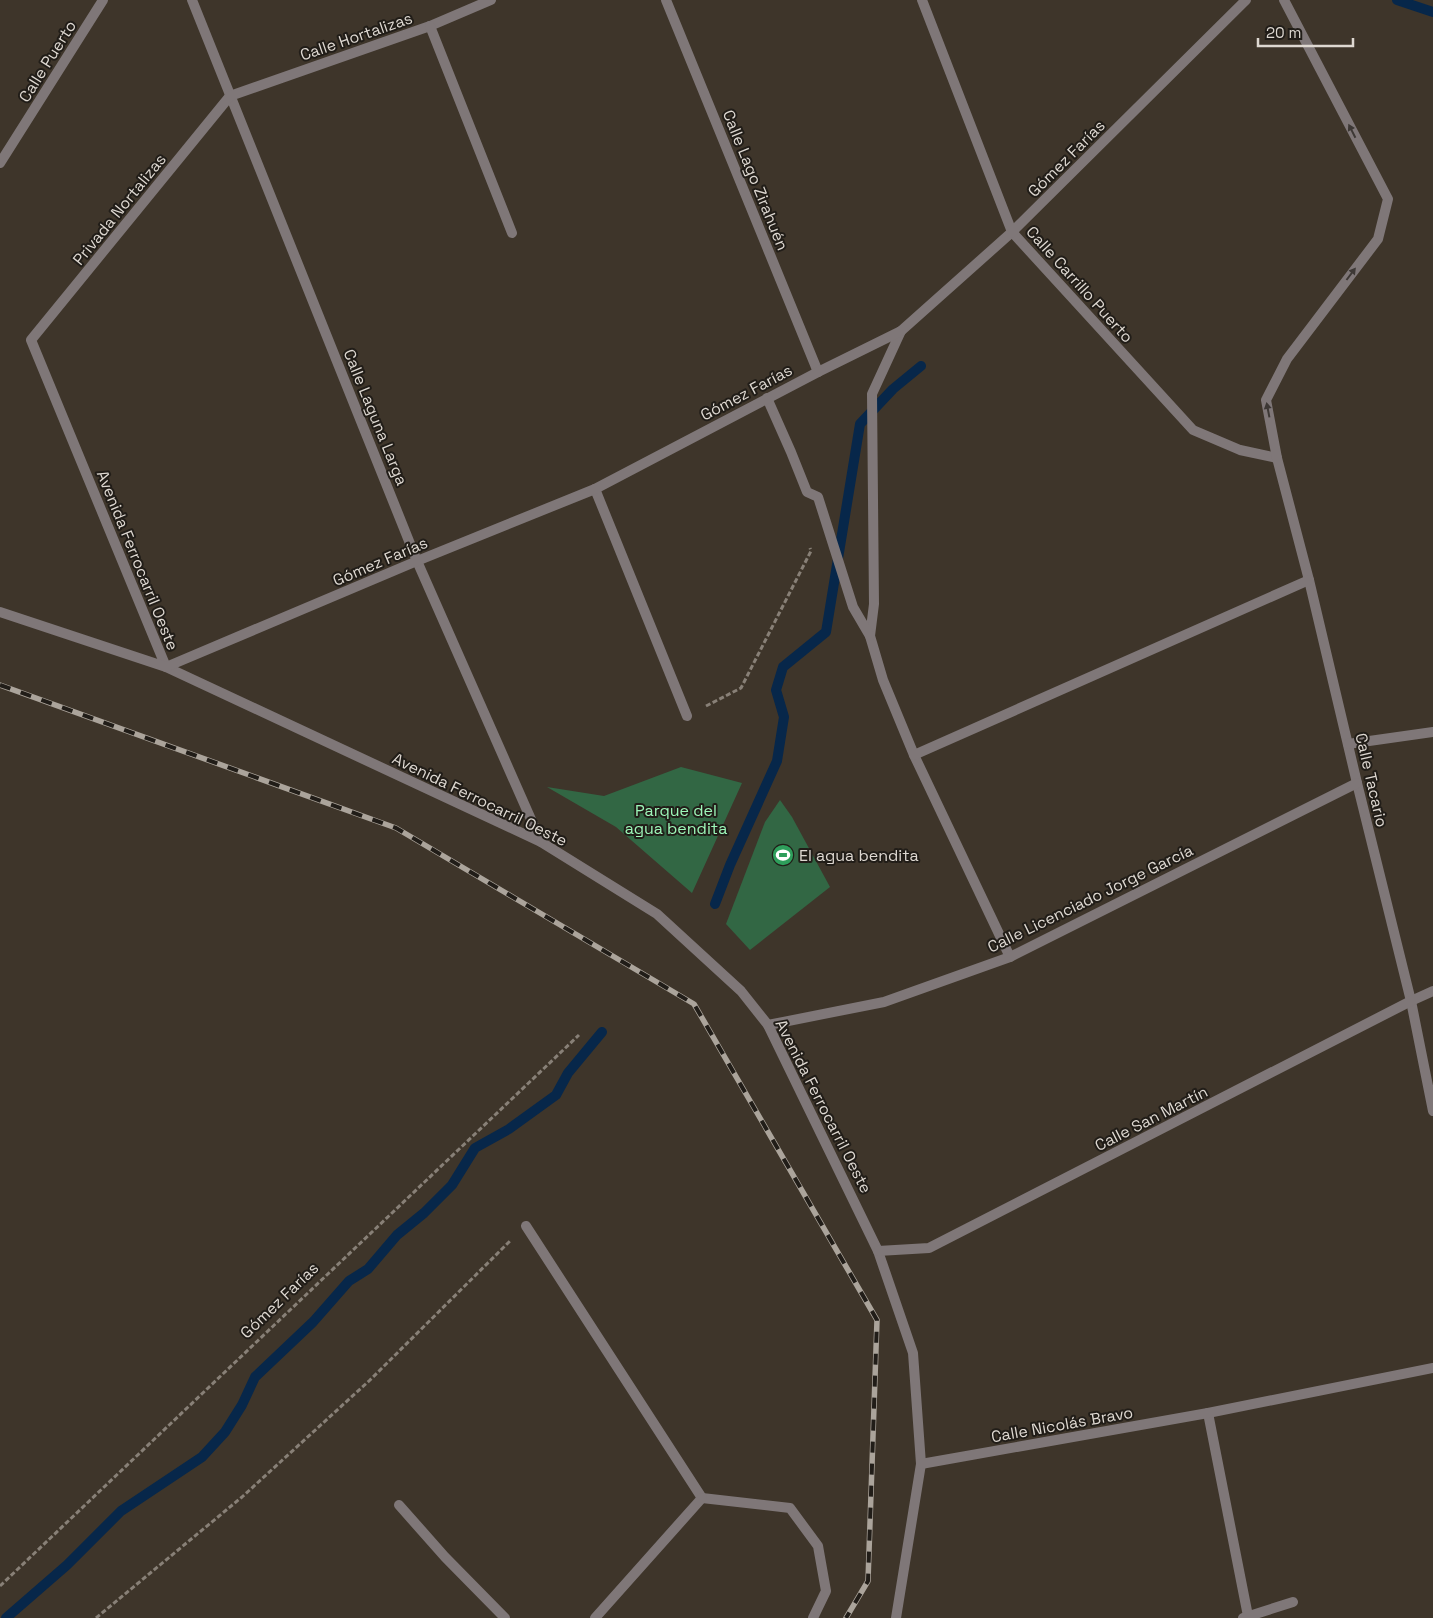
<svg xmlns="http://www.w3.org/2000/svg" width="1433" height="1618" font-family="'Space Grotesk',sans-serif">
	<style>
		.green { fill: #326744 }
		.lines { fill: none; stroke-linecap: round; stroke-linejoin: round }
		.stream { stroke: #07274a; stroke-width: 10 }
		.path { stroke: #888077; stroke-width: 3; stroke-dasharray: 5 2.5; stroke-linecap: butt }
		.street { stroke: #7f7778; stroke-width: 10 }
		.rail-casing { stroke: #aba49b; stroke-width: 5.5 }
		.rail { stroke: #211d18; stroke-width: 4; stroke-dasharray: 11; stroke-linecap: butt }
		.oneway { fill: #3d3835 }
		.labels { text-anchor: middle; stroke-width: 4; stroke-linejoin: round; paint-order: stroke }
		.street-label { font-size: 16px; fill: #ded8d1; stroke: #211d18 }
		.park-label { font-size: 16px; fill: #9df7b9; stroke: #211d18 }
		.poi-label { font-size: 16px; fill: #ded8d1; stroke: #211d18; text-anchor: start }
	</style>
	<rect width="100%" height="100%" fill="#3e352a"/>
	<!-- green -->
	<g class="green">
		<polygon points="681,767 742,783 692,893 616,827 547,787 604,796"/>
		<polygon points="780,800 792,817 830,887 750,950 726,924 765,822"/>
	</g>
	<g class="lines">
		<!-- stream -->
		<g class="stream">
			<polyline points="1397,0 1433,12"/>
			<polyline points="715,904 730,865 777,761 784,717 776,690 783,667 826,632 860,424 893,389 921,366"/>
			<polyline points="6,1618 67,1565 121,1511 202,1457 225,1432 242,1405 255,1377 313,1322 349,1281 368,1269 397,1235 424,1213 452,1185 475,1148 509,1129 556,1095 568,1073 602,1032"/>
		</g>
		<!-- path -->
		<g class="path">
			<polyline points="706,706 741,688 811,551 810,548"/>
			<polyline points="0,1586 579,1035"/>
			<polyline points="96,1618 242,1497 370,1380 511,1240"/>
		</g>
		<!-- street -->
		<g class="street">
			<polyline points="192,0 417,561 541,842"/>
			<polyline points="491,0 430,26 230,96 31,340 166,667 541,842 657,914 741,991 768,1025 878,1251 913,1353 921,1464 896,1618"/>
			<polyline points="666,0 818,372"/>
			<polyline points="922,0 1012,232 1193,430 1240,450 1277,458"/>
			<polyline points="1284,0 1388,199 1378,239 1287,359 1266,400 1277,458 1309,580 1357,783 1411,1001 1433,1111"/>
			<polyline points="430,26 512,233"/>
			<polyline points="0,163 103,0"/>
			<polyline points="901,331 872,394 874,604 870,636 883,680 914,755 1010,957"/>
			<polyline points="767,398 791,452 807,492 818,497 853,607 870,636"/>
			<polyline points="595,489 687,716"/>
			<polyline points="0,612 166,667 417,561 595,489 818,372 901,331 1012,232 1246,0"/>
			<polyline points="1348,744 1433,732"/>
			<polyline points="914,755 1309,580"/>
			<polyline points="768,1025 884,1002 1010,957 1357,783"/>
			<polyline points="526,1226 702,1498"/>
			<polyline points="878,1251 929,1248 1411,1001 1433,991"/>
			<polyline points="1208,1413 1248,1616"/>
			<polyline points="921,1464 1208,1413 1433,1368"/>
			<polyline points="702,1498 790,1508 818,1546 826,1591 813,1618"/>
			<polyline points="399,1505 445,1557 505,1618"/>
			<polyline points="595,1618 702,1498"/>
			<polyline points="1243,1618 1293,1602"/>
		</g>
		<!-- rail casing -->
		<g class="rail-casing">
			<polyline id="rail" points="0,685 396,828 694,1004 877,1320 868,1581 846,1618"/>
		</g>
		<!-- rail -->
		<use href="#rail" class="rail"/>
	</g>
	<!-- one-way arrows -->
	<defs><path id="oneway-solid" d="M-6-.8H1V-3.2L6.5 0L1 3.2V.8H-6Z" transform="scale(1.25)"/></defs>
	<g class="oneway">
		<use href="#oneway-solid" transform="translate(1352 131) rotate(-117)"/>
		<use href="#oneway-solid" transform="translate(1351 274) rotate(-53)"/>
		<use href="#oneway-solid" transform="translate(1268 410) rotate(-101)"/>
	</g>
	<!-- icons -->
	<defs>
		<g id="stadium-disc" transform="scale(1.125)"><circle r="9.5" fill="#2e9e5b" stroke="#211d18"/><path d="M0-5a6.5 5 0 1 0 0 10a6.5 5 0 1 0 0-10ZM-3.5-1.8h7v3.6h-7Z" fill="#fff"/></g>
	</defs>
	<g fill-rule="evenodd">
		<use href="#stadium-disc" x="783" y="855"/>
	</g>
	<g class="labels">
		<!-- street labels -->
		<g class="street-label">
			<text transform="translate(356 36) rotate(-19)" y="6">Calle Hortalizas</text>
			<text transform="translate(47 61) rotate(-58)" y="6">Calle Puerto</text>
			<text transform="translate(1066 158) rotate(-45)" y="6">Gómez Farías</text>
			<text transform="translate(756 180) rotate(68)" y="6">Calle Lago Zirahuén</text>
			<text transform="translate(119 209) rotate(-51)" y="6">Privada Nortalizas</text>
			<text transform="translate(1080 284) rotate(48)" y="6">Calle Carrillo Puerto</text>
			<text transform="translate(746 392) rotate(-28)" y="6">Gómez Farías</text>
			<text transform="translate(376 417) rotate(68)" y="6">Calle Laguna Larga</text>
			<text transform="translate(138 560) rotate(68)" y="6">Avenida Ferrocarril Oeste</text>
			<text transform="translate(380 561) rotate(-23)" y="6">Gómez Farías</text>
			<text transform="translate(1372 780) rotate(77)" y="6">Calle Tacario</text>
			<text transform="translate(480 799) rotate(26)" y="6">Avenida Ferrocarril Oeste</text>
			<text transform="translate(1090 898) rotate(-26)" y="6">Calle Licenciado Jorge García</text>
			<text transform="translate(824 1106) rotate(63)" y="6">Avenida Ferrocarril Oeste</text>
			<text transform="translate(1151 1118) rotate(-27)" y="6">Calle San Martín</text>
			<text transform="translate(279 1300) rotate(-44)" y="6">Gómez Farías</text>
			<text transform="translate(1062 1424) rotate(-10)" y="6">Calle Nicolás Bravo</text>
		</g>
		<!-- park labels -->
		<g class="park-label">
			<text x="676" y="816">Parque del<tspan x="676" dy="18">agua bendita</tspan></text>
		</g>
		<!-- poi labels -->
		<g class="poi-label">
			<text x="799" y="861">El agua bendita</text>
		</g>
	</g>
	<!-- scale -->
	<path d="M1258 38v8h95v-8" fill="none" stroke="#ded8d1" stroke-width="2.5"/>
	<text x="1266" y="38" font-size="15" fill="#ded8d1" stroke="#211d18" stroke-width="4" paint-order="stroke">20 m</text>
</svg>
